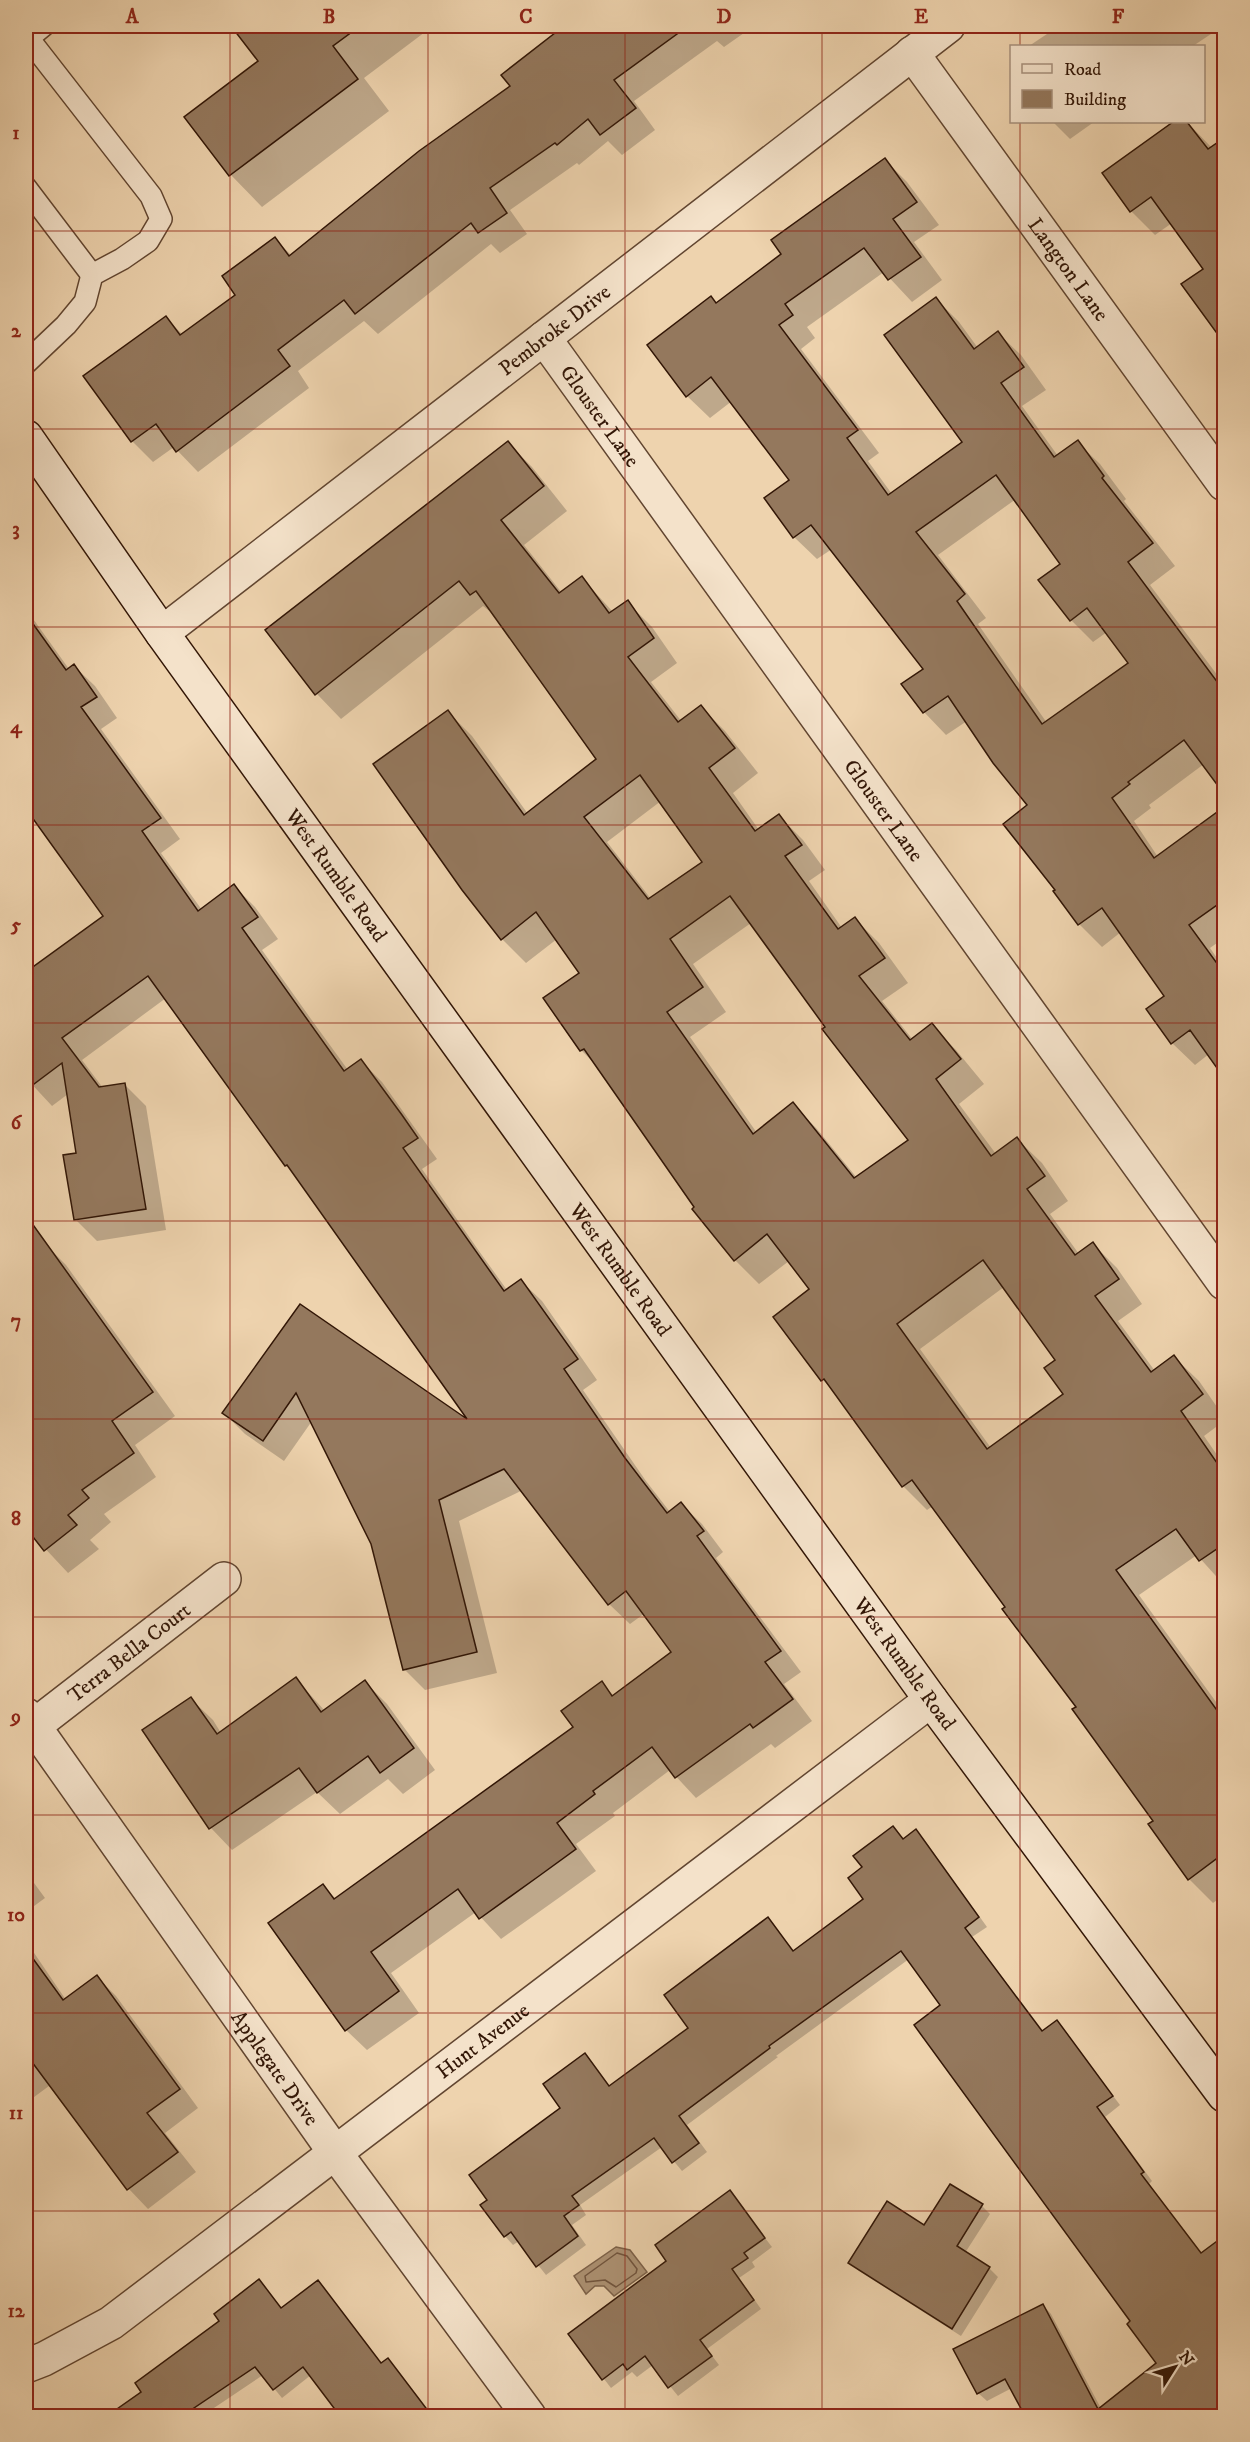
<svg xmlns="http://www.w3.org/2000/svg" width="1250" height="2442" font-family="'IM FELL DW Pica',serif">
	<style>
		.water { fill: #ae9375; stroke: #7c6149; stroke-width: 1.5 }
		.shadow { fill: #0003; fill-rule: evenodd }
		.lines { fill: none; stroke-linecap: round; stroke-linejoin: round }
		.shore { stroke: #70543e; stroke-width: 1.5 }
		.building { fill: #94785d; stroke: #321606; stroke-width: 1.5; fill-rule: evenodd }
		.lane-casing { stroke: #614530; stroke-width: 24 }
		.street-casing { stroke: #614530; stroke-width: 36 }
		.secondary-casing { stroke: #321606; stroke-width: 36 }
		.lane { stroke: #f4e2ca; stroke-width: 21 }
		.street { stroke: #f4e2ca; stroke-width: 33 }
		.secondary { stroke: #f4e2ca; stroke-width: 33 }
		.grid { fill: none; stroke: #8f2418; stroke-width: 1.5; stroke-opacity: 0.55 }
		.labels { text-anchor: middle; stroke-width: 4.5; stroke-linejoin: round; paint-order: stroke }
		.street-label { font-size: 21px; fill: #321606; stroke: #f4e2ca }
		.neatline { fill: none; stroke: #8f2418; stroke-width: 2 }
		.grid-label { font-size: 20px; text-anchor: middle; font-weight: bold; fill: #8f2418 }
	</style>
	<rect width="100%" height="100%" fill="#eed3ae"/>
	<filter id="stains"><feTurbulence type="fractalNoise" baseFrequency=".00333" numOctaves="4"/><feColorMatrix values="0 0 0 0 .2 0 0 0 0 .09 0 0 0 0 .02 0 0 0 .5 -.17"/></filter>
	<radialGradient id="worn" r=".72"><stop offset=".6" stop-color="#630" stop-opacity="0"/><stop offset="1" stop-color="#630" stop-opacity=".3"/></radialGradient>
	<!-- water -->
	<polygon class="water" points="616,2247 630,2250 647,2272 614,2296 604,2286 595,2286 586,2294 574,2276"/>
	<!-- shadow -->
	<g class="shadow">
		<polygon points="233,26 433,26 364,78 389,111 262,207 231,175 186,117 261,61"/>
		<polygon points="566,26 573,28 575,26 754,26 724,47 717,41 634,101 655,130 622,155 608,141 579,165 577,163 510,210 527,234 500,253 491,244 378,334 364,321 298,371 309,388 198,472 174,447 153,462 132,441 85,377 166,318 183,335 237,295 275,239 292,256 512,86 503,75"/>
		<polygon points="1059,26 1223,26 1193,46 1029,46"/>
		<polygon points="1053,122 1094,122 1070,139"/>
		<polygon points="1176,122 1187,122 1212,148 1214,147 1224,157 1224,335 1210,320 1205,269 1172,223 1155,235 1131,211 1104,174"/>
		<path d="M885,160L907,182L939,225L914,242L942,280L912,302L884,272L807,327L815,338L801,349L879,453L868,461L892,494L964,442L936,299L959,322L978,348L998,333L1021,355L1046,390L1022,406L1058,456L1077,442L1100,464L1126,499L1124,501L1175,566L1150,585L1218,676L1224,671V791L1204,764L1149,805L1151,808L1134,821L1158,857L1224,809V938L1210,948L1224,968V1075L1209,1054L1195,1065L1172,1043L1166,996L1121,932L1102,947L1079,924L1056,892L1057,890L1029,806L967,721L946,735L924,712L925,669L832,549L817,559L794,537L791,480L732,401L710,418L687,396L717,305L783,255ZM1016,499L1062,564L1071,620L1093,642L1107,632L1130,663L1047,723L978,624L986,618L938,555Z"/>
		<path d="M508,443L532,467L567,511L524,545L562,593L582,578L613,612L627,602L652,627L677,663L651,682L682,722L701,707L725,731L758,773L733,793L759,830L779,816L803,840L825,870L809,881L842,928L855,919L879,943L908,983L882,1001L913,1040L931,1025L956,1050L984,1084L959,1104L996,1154L1017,1139L1042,1163L1068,1201L1050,1214L1079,1254L1093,1244L1117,1268L1142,1304L1118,1321L1155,1371L1174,1357L1199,1381L1224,1417V1421L1204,1436L1224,1465V1585L1197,1555L1139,1595L1224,1713V1895L1213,1903L1189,1879L1155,1821L1078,1707L933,1506L927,1510L903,1486L838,1396L823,1380L775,1317L811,1290L789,1261L759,1284L735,1260L599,1068L581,1050L545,999L581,974L557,939L526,963L502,939L448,712L472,736L528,814L598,759L497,617L483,606L341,719L317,694L267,631ZM661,801L704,862L651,899L607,842ZM751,923L910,1140L857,1178L817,1129L793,1104L757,1133L690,1037L726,1012L693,964ZM1004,1287L1057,1360L1066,1394L991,1448L920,1349Z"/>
		<polygon points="26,609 69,669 74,666 95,686 117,718 101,729 180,839 161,853 202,910 234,886 255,907 278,939 262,950 311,1019 348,1070 361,1061 382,1082 437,1159 422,1169 479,1251 507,1290 521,1281 542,1301 597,1380 583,1390 646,1481 670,1512 681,1504 702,1524 723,1552 716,1558 801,1672 784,1684 812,1721 775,1748 771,1744 696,1798 670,1770 613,1813 615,1816 576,1844 596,1871 560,1897 501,1939 476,1912 391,1973 419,2013 367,2050 346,2030 323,1886 336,1899 575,1728 601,1683 614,1696 673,1652 645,1613 630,1624 609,1604 523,1490 459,1521 497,1673 425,1690 405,1670 372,1544 312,1421 284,1461 245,1434 224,1413 300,1306 472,1425 294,1173 166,998 82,1060 103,1088 125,1085 146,1106 166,1230 97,1241 76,1220 65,1156 78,1154 68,1094 52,1106 26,1078 26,1030 33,1025 26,1015 26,974 105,916 26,805"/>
		<polygon points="43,1242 66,1265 175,1416 135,1445 156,1477 104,1514 111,1522 90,1540 99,1549 68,1573 26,1528 26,1424 41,1411 26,1389 26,1254"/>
		<polygon points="296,1679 325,1711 365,1682 387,1704 435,1770 403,1794 388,1779 340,1814 317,1792 232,1850 211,1828 191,1699 213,1720 221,1733"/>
		<polygon points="893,1828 904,1839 915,1831 924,1839 987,1927 972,1937 1044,2032 1057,2022 1120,2105 1105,2117 1152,2181 1149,2184 1202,2254 1217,2244 1224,2252 1224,2416 1181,2416 1146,2373 1158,2363 943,2006 909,1959 776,2056 778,2057 687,2125 707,2152 682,2171 662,2147 580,2205 586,2215 572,2225 586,2245 546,2275 519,2241 513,2245 505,2236 585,2055 610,2087 690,2028 768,1919 794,1951 865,1899 864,1868"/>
		<polygon points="26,1872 45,1898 26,1912"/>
		<polygon points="26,1941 66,2000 97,1977 116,1996 198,2108 165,2133 196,2172 148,2209 129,2189 49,2086 26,2103"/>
		<polygon points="730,2192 772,2247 752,2262 755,2267 739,2278 761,2309 707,2349 719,2365 678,2396 653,2365 637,2377 632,2372 611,2388 570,2335 668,2261"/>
		<polygon points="982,2206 990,2214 965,2253 989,2268 998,2277 961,2336 859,2271 850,2262 925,2227"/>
		<polygon points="26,2211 31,2238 26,2239"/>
		<polygon points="259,2281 282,2309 326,2291 382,2364 388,2360 396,2368 432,2416 341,2416 311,2375 282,2398 263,2375 202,2416 110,2416 144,2393 222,2321"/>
		<polygon points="1043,2305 1051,2314 1105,2416 1027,2416 1012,2388 987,2401 978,2393"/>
		<polygon points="53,2412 57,2416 32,2416"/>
	</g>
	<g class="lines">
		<!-- shore -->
		<polygon class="shore" points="617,2253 627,2256 637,2269 636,2273 616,2287 605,2280 586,2282 585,2276"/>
	</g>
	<!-- building -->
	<g class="building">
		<polygon points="231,26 360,26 333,46 358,79 229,176 184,117 258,61"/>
		<polygon points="564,26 688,26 614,80 636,108 600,135 588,119 557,145 555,143 490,188 507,213 478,233 471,223 355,314 344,300 278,350 290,366 176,452 156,424 131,442 83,376 166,316 180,335 235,295 222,276 275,237 289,256 419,151 510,86 501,75"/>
		<polygon points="1173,122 1187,122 1208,149 1224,138 1224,343 1181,284 1203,269 1151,197 1130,212 1102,173"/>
		<path d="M885,158L917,202L893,219L921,257L888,280L864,248L785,304L793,315L779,325L858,430L847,438L888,495L962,442L884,335L936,297L974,349L998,331L1024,367L1001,383L1054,457L1078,440L1104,476L1102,478L1153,543L1128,562L1224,691V794L1184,740L1128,782L1130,784L1112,798L1154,858L1224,807V900L1189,925L1224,973V1078L1190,1030L1171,1044L1146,1009L1164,996L1102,908L1078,925L1053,891L1055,890L1003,824L1027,805L993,763L948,696L923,713L901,684L923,669L811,525L793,538L764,498L789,480L711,377L686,397L647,345L711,296L716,303L781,254L771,240ZM996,475L1060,564L1038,580L1070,621L1087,608L1128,663L1042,724L957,601L965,594L916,532Z"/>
		<path d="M508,441L544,486L501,520L559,593L582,576L609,613L628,600L654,638L628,657L678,722L701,705L735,748L709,768L755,831L779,814L802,845L785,856L838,929L855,917L885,958L859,976L910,1040L932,1023L961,1059L936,1079L991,1156L1017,1137L1045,1176L1027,1189L1075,1255L1093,1242L1119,1279L1095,1296L1151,1372L1174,1355L1203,1394L1181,1411L1224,1473V1544L1199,1561L1176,1529L1116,1570L1224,1720V1853L1188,1880L1148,1824L1153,1821L1072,1709L1076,1707L1002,1609L1005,1607L912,1480L902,1487L824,1379L821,1381L773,1317L809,1289L767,1234L734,1261L692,1209L694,1207L584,1049L580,1051L543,998L579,973L536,912L501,940L462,890L373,764L448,710L524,815L596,759L476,591L470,595L459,581L315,695L265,630ZM640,775L702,862L648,899L584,817ZM730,896L825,1027L822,1029L908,1140L854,1178L793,1102L753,1134L667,1012L703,987L670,939ZM983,1260L1055,1360L1044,1368L1063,1394L987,1449L897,1324Z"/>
		<polygon points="26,614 66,670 74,664 97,697 81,707 161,818 142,831 198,911 234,884 258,917 242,928 344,1071 361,1059 402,1115 418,1138 403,1148 504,1291 521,1279 578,1359 564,1369 625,1458 667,1513 681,1502 704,1531 697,1536 781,1651 765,1662 793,1699 753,1728 750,1724 675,1778 652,1747 593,1791 595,1794 557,1823 576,1849 539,1876 479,1919 458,1889 371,1952 399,1991 345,2031 268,1923 323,1884 334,1899 573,1727 561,1711 602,1681 612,1696 671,1652 626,1591 608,1605 504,1469 439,1500 477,1652 403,1670 371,1544 296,1393 263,1441 222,1413 300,1304 467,1419 287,1165 285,1166 148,976 62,1038 99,1087 125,1083 146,1209 74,1220 63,1155 76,1153 62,1063 26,1090 26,972 103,916 26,809"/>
		<polygon points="26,1215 153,1392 112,1421 134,1453 82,1490 89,1498 68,1515 77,1525 44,1551 26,1528"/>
		<polygon points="296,1677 321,1712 365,1680 414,1748 380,1773 368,1756 317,1793 299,1768 209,1829 142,1730 191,1697 217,1734"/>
		<polygon points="893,1826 903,1839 916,1829 979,1917 965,1928 1042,2031 1057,2020 1113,2096 1097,2107 1144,2172 1141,2174 1201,2253 1224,2236 1224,2416 1025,2416 1005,2379 977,2394 953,2349 1043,2304 1098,2409 1156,2363 1127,2324 1130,2321 914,2025 940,2005 901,1951 769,2046 770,2048 679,2116 699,2143 672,2163 654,2138 572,2196 579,2205 564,2216 578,2236 536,2267 511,2232 504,2237 480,2205 487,2200 469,2175 560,2108 543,2084 585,2053 609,2086 688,2028 664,1995 768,1917 793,1951 863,1899 848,1878 862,1867 853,1856"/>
		<polygon points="26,1949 63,2000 97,1975 180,2089 147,2113 178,2152 127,2190 26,2054"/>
		<polygon points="950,2184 983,2204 957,2246 990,2267 952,2329 848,2263 887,2201 924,2225"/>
		<polygon points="730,2190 765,2238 744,2253 748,2258 732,2269 754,2300 700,2340 712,2356 668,2388 645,2356 627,2370 623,2364 602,2380 568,2334 666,2261 655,2245"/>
		<polygon points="259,2279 281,2308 318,2280 381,2363 388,2358 432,2416 340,2416 303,2367 273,2390 255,2367 182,2416 107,2416 141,2392 135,2383 219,2321 214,2314"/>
	</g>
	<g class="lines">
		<!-- lane casing -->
		<g class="lane-casing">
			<g id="lane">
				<polyline points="26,40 43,26"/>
				<polyline points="26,188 92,275"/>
				<polyline points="26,363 66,325 85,302 92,275 122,259 148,241 161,219 151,196 28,38"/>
			</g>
		</g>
		<!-- street casing -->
		<g class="street-casing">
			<g id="street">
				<path id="s1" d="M912,53L1224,484"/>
				<path id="s2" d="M544,338L1224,1283"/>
				<path id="s3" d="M162,633L948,26"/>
				<path id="s4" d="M26,1715L336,2154L529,2416"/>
				<path id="s5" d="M34,1726L224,1579"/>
				<path id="s6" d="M26,2366L44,2359L111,2323L931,1700"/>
			</g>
		</g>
		<!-- secondary casing -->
		<g class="secondary-casing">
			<g id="secondary">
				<path id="s7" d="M26,437L162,633L931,1700L1224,2095"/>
			</g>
		</g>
		<!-- lane -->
		<use href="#lane" class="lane"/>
		<!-- street -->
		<use href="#street" class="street"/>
		<!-- secondary -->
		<use href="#secondary" class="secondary"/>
	</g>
	<!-- grid -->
	<path class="grid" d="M230,26V2416M428,26V2416M625,26V2416M822,26V2416M1020,26V46M1020,122V2416M26,231H1224M26,429H1224M26,627H1224M26,825H1224M26,1023H1224M26,1221H1224M26,1419H1224M26,1617H1224M26,1815H1224M26,2013H1224M26,2211H1224"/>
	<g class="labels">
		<!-- street labels -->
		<g class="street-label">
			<text dy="7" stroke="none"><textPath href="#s1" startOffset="267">Langton Lane</textPath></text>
			<text dy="7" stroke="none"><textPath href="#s3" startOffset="496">Pembroke Drive</textPath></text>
			<text dy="7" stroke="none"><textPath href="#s2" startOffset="96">Glouster Lane</textPath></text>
			<text dy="7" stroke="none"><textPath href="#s2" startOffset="582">Glouster Lane</textPath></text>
			<text dy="7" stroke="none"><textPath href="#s7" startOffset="537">West Rumble Road</textPath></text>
			<text dy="7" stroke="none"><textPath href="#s7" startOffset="1023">West Rumble Road</textPath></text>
			<text dy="7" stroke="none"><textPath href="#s5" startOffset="120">Terra Bella Court</textPath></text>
			<text dy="7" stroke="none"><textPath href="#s7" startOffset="1509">West Rumble Road</textPath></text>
			<text dy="7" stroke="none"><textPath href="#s6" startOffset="562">Hunt Avenue</textPath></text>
			<text dy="7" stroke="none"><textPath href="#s4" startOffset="432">Applegate Drive</textPath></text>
		</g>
	</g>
	<!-- margin -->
	<rect width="1250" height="2442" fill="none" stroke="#eed3ae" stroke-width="66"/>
	<!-- legend -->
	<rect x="1010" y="45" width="195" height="78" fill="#f4e2ca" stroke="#a6907c" stroke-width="1.5"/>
	<rect x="1022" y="64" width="30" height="9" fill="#f4e2ca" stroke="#a6907c" stroke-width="1.5"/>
	<text x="1064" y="75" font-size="18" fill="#321606">Road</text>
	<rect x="1022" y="90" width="30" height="18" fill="#94785d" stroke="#a6907c" stroke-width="1.5"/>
	<text x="1064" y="105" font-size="18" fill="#321606">Building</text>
	<!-- north arrow -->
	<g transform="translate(1175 2367) rotate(53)" stroke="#f4e2ca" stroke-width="4.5" paint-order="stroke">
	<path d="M0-4.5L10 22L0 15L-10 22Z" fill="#321606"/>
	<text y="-9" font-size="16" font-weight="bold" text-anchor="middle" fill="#321606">N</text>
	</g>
	<rect x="33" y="33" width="1184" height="2376" class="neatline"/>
	<g class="grid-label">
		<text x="132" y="23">A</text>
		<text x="329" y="23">B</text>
		<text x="526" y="23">C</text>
		<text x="724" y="23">D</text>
		<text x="921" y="23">E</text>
		<text x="1118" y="23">F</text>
		<text x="16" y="139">1</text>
		<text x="16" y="337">2</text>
		<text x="16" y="535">3</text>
		<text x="16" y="733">4</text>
		<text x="16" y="931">5</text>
		<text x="16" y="1129">6</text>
		<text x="16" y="1327">7</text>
		<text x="16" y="1525">8</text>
		<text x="16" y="1723">9</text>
		<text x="16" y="1921">10</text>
		<text x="16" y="2119">11</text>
		<text x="16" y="2317">12</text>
	</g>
	<rect width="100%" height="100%" filter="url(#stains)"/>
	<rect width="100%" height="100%" fill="url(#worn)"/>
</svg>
